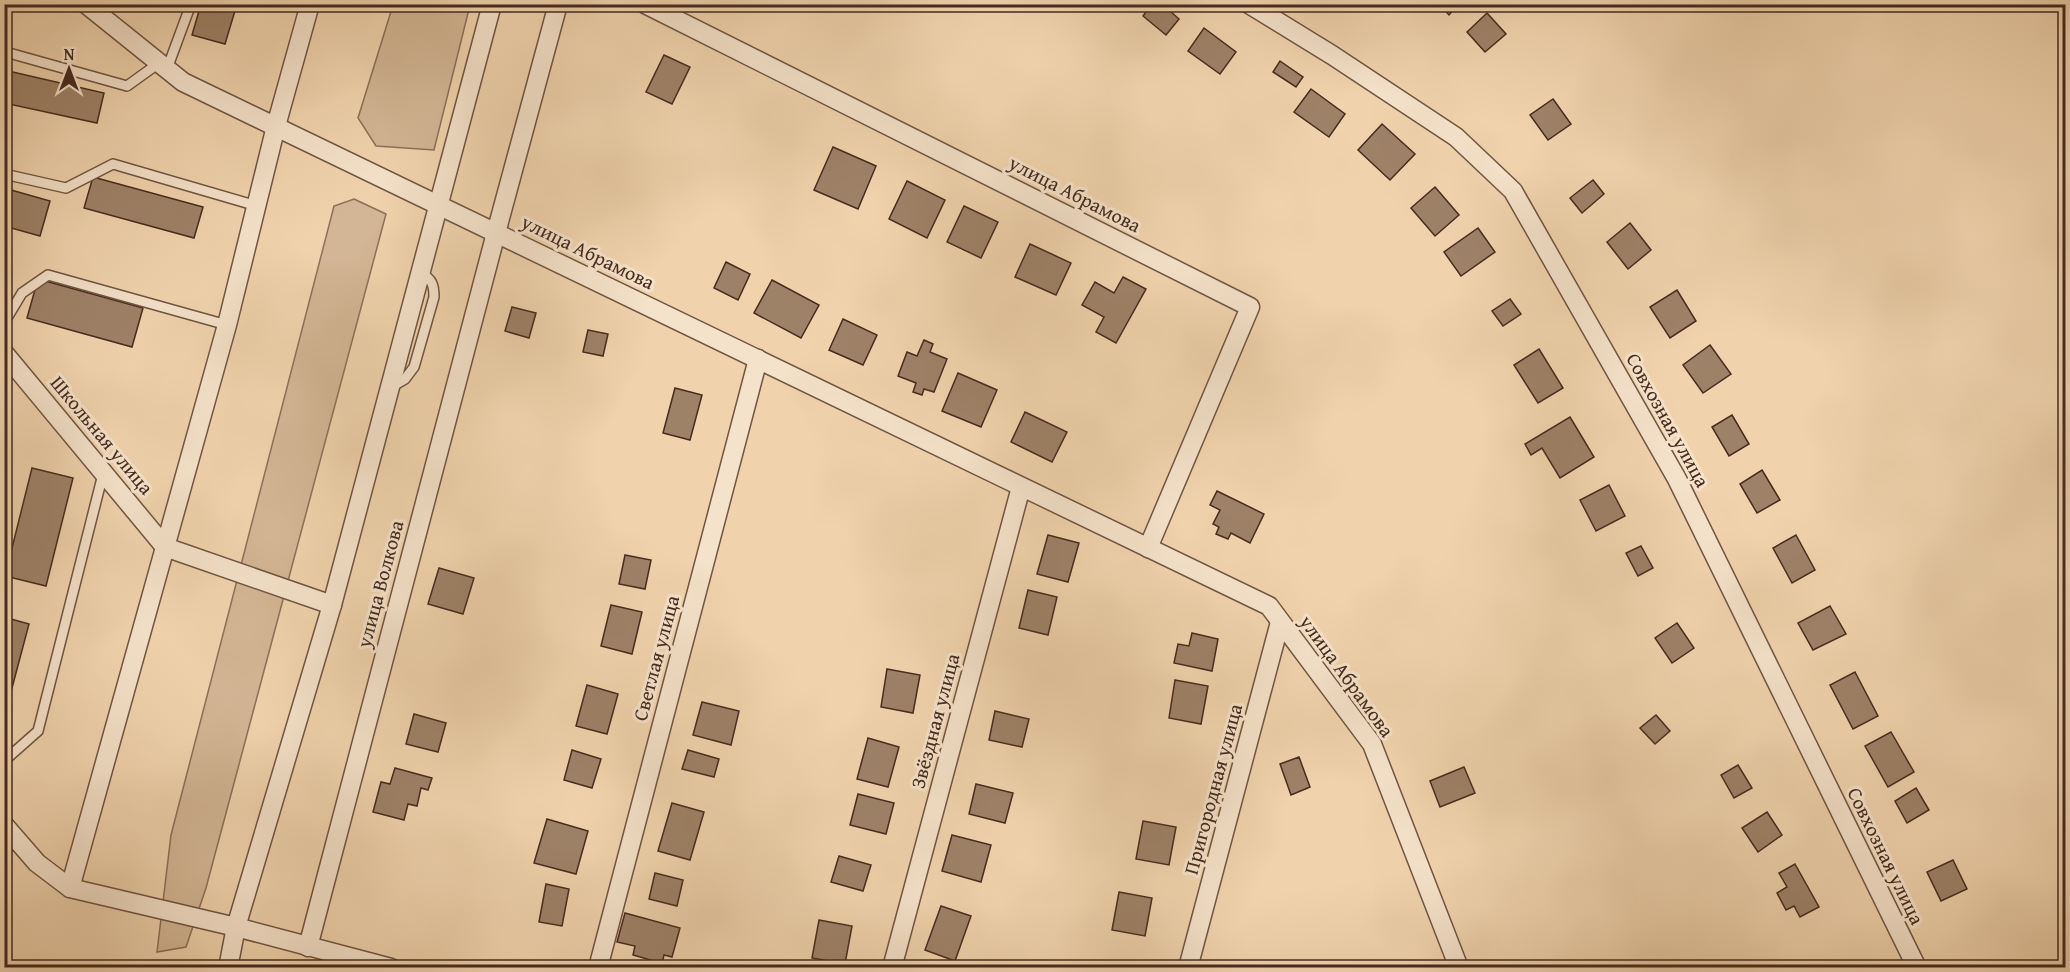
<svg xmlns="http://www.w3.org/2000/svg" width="2070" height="972" font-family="'Gentium Book Plus',serif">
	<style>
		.green { fill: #d3b695; stroke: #8c705a; stroke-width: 1.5 }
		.building { fill: #9e8268; stroke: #462b1e; stroke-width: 1.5 }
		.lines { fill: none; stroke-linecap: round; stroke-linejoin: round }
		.lane-casing { stroke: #705542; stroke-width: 12 }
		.street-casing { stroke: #705542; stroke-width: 21 }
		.lane { stroke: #f5e2ca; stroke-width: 9 }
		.street { stroke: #f5e2ca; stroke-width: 18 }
		.labels { text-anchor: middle; stroke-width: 6; stroke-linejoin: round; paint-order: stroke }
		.street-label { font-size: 20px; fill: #462b1e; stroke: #f5e2ca }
	</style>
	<rect width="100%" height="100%" fill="#f0d3ad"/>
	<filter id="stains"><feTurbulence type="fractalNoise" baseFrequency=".00333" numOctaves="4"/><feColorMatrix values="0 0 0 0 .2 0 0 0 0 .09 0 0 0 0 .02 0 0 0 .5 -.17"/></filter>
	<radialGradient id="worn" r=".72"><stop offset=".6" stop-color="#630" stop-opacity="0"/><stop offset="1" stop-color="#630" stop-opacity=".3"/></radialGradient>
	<!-- green -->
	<g class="green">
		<polygon points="393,5 470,5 434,150 376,146 358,118"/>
		<polygon points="354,199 386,214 206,888 186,947 157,952 171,835 334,206"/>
	</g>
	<!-- building -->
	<g class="building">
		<polygon points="201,4 237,4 225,44 192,35"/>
		<polygon points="1152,4 1162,4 1179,19 1166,35 1143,16"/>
		<polygon points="1439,4 1459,4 1449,15"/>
		<polygon points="1487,13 1506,34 1485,52 1467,32"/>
		<polygon points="1204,28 1236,52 1220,74 1188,51"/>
		<polygon points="664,55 690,67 672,104 646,92"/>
		<polygon points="1280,61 1303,77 1296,87 1273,72"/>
		<polygon points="4,70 104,93 97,123 4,103"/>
		<polygon points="1311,89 1345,114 1329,137 1294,112"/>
		<polygon points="1553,99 1571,124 1548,140 1530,115"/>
		<polygon points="1382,124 1415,154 1390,180 1358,150"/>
		<polygon points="833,147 876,166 858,209 814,190"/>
		<polygon points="93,177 203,207 194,238 84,208"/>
		<polygon points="1593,180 1604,194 1582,213 1570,198"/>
		<polygon points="907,181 945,200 927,238 889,219"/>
		<polygon points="1435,187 1459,215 1435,236 1411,208"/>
		<polygon points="4,188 50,201 40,236 4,226"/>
		<polygon points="964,206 998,222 981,258 947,242"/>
		<polygon points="1630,223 1651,250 1628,269 1607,242"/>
		<polygon points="1478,228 1495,252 1461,276 1444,252"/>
		<polygon points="1030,244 1071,263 1056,295 1015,277"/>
		<polygon points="726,262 750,274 738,300 714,288"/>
		<polygon points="1123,277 1146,289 1116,343 1096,332 1104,317 1082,305 1095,282 1114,293"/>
		<polygon points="38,279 143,308 132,347 27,318"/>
		<polygon points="772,280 819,305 801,338 754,313"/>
		<polygon points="1677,290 1696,321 1670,338 1650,307"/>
		<polygon points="1510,299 1521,314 1503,326 1492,311"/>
		<polygon points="512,307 536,313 529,338 505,331"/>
		<polygon points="843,319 877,335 863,365 829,350"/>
		<polygon points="588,330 608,334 603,356 583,352"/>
		<polygon points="924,340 933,344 930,352 947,359 934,392 924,389 922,395 913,392 916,383 898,376 907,352 917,356"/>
		<polygon points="1710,345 1731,374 1703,393 1683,365"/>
		<polygon points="1539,349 1563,388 1538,403 1514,365"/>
		<polygon points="958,373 997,390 981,427 942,411"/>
		<polygon points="675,388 702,395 690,440 663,433"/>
		<polygon points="1025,412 1067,432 1052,462 1011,442"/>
		<polygon points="1732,415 1749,444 1729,456 1712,427"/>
		<polygon points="1570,417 1594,457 1560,478 1542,448 1531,455 1525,444"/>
		<polygon points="32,468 73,478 46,586 5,576"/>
		<polygon points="1762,470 1780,500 1757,513 1740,484"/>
		<polygon points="1609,485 1625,516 1596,531 1580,500"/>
		<polygon points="1217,491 1264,514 1250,543 1231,533 1228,539 1216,534 1219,527 1213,524 1220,510 1210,505"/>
		<polygon points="1048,535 1079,543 1068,582 1037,574"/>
		<polygon points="1796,535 1815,570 1792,583 1773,548"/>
		<polygon points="1641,546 1653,568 1638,576 1626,553"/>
		<polygon points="625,555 651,560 645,589 619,584"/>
		<polygon points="439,568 474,578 463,614 428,604"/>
		<polygon points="1028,590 1057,597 1048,635 1019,628"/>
		<polygon points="611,605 642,612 632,654 601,646"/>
		<polygon points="1830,606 1846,634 1813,650 1798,623"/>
		<polygon points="4,617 29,624 4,718"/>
		<polygon points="1677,623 1694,648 1672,663 1655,638"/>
		<polygon points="1192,633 1218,639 1212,671 1174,663 1178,644 1189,646"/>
		<polygon points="887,669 920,675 913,713 881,707"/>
		<polygon points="1855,672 1878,716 1853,729 1830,685"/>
		<polygon points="1175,680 1208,686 1201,724 1169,718"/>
		<polygon points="587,685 618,694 607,734 576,726"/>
		<polygon points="702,702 739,711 731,745 693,735"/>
		<polygon points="995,711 1029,719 1022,747 989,740"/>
		<polygon points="414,714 446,723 438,752 406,744"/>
		<polygon points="1656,715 1670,731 1655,744 1640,728"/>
		<polygon points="1891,732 1914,772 1888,787 1865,746"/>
		<polygon points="868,738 899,747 888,787 857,779"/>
		<polygon points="572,750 601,759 592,788 564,780"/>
		<polygon points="688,750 719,759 714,777 682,769"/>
		<polygon points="1299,757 1310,787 1291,795 1280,764"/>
		<polygon points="1738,765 1752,788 1734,798 1721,775"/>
		<polygon points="1464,767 1475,793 1440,807 1430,781"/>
		<polygon points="395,768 432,778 428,790 421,788 417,806 408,804 404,820 373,812 381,782 390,784"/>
		<polygon points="976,784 1013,793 1005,823 969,814"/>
		<polygon points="1916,788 1929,810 1907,823 1895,801"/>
		<polygon points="858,794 894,803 886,834 850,825"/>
		<polygon points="672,803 704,812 690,860 658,851"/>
		<polygon points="1767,812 1782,835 1758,852 1742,828"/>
		<polygon points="547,819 588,831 576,874 534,863"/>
		<polygon points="1143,821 1176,827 1169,865 1136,859"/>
		<polygon points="952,835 991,845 981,882 942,871"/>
		<polygon points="839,856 871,865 863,891 831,882"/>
		<polygon points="1953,860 1967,889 1941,901 1927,872"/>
		<polygon points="1795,864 1819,907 1800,917 1794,906 1786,910 1777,893 1787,887 1779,873"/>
		<polygon points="655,873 683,880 677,906 649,899"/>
		<polygon points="546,884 569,889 562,926 539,922"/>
		<polygon points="1119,892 1152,898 1145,936 1112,930"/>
		<polygon points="941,906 971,916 955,961 925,950"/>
		<polygon points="625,913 680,928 672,957 664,955 661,968 652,968 654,961 633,955 635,946 617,942"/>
		<polygon points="819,920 852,926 845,964 812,958"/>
	</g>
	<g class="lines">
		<!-- lane casing -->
		<g class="lane-casing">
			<g id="lane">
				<polyline points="4,58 9,53 127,86 159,63"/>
				<polyline points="167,69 191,4"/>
				<polyline points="4,174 66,188 113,164 257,206"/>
				<polyline points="4,323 22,293 48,275 227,325"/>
				<path d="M391,387L405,379L414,367L434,297C434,285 432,279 421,273"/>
				<polyline points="4,761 38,731 103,474"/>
			</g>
		</g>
		<!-- street casing -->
		<g class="street-casing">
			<g id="street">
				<polyline points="86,4 183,82 1269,606 1372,744 1459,968"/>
				<polyline points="645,4 1250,307 1148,548"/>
				<polyline points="1249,4 1332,55 1456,137 1513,191 1677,479 1917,968"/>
				<polyline points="4,353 165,547"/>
				<polyline points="165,547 332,605"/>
				<polyline points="4,825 37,863 70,888 227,325 276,126 310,4"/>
				<polyline points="70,888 236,927 391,968"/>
				<polyline points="308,947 496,233 558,4"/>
				<polyline points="228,968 236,927 332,605 492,4"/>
				<polyline points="598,968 758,359"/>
				<polyline points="892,968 1021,487"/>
				<polyline points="1188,968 1280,622"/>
			</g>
		</g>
		<!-- lane -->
		<use href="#lane" class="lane"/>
		<!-- street -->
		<use href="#street" class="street"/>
	</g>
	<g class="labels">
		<!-- street labels -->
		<g class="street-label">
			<text transform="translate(1075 194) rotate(27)" y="7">улица Абрамова</text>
			<text transform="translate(588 252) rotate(26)" y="7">улица Абрамова</text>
			<text transform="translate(1668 420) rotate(61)" y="7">Совхозная улица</text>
			<text transform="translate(102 435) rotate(50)" y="7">Школьная улица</text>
			<text transform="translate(380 584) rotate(-75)" y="7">улица Волкова</text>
			<text transform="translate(656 658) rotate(-75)" y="7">Светлая улица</text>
			<text transform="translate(1347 676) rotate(54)" y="7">улица Абрамова</text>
			<text transform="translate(935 721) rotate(-75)" y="7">Звёздная улица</text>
			<text transform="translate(1213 789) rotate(-75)" y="7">Пригородная улица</text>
			<text transform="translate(1886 856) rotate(64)" y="7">Совхозная улица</text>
		</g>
	</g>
	<!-- margin -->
	<rect width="2070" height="972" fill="none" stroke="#f0d3ad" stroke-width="24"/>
	<rect x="6" y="6" width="2058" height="960" fill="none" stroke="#462b1e" stroke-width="3"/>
	<rect x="12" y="12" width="2046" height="948" fill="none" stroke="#462b1e" stroke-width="1.5"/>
	<!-- north arrow -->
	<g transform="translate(69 69)" stroke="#f5e2ca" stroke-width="4.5" paint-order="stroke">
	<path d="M0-4.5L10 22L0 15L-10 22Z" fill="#462b1e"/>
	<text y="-9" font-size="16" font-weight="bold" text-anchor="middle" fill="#462b1e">N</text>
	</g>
	<rect width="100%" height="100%" filter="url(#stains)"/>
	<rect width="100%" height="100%" fill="url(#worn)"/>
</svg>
